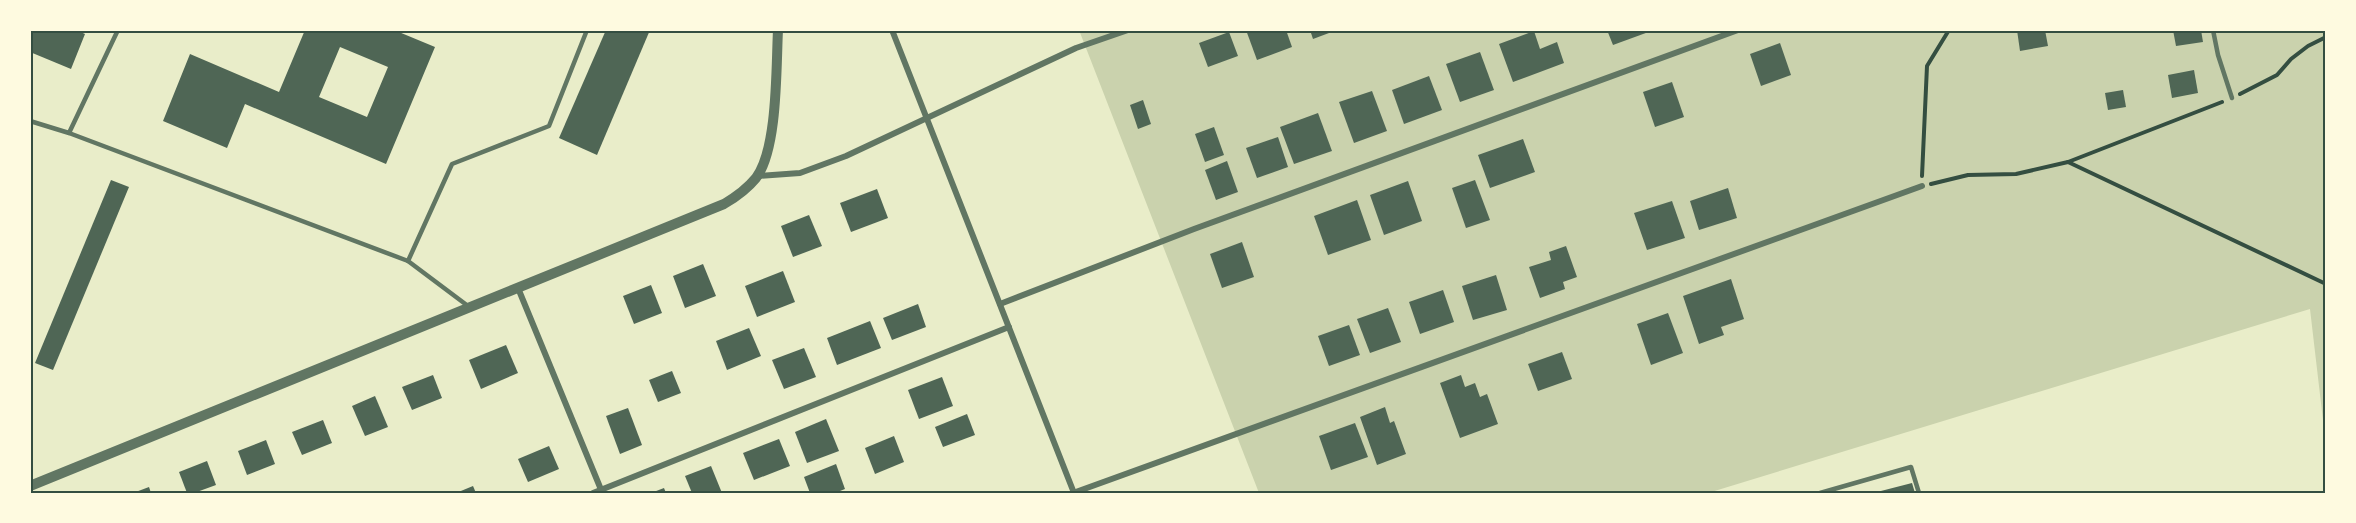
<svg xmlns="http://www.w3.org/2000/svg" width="2356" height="523" font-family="Inter,sans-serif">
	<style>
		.green { fill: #cad2ad }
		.building { fill: #4f6655; fill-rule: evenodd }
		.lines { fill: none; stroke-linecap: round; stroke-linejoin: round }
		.path { stroke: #344e41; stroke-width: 4 }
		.service { stroke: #617663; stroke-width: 4.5 }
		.minor { stroke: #617663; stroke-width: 6 }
		.tertiary { stroke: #617663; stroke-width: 10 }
		.neatline { fill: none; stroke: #344e41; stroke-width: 2 }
	</style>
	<rect width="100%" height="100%" fill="#e9edc9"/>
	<!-- green -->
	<polygon class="green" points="1079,30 2326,30 2326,446 2310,309 1708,493 1259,493"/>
	<!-- building -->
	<g class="building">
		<polygon points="30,30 76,30 85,34 71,69 30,52"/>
		<path d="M305,30H394L435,47L386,164L245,104L227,148L163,121L190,54L279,92ZM340,47L388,67L367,117L319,97Z"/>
		<polygon points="606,30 650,30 597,155 559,138"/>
		<polygon points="1246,30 1286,30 1292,47 1257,60"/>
		<polygon points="1310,30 1337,30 1313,39"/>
		<polygon points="1607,30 1654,30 1613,45"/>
		<polygon points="2017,30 2045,30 2048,46 2020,51"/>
		<polygon points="2173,30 2201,30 2203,42 2176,46"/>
		<polygon points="1534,31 1540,49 1557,42 1564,63 1513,82 1499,44"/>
		<polygon points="1229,32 1238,56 1208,67 1199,43"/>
		<polygon points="1780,43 1791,75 1761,86 1750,54"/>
		<polygon points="1480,52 1494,90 1460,102 1446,64"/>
		<polygon points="2194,70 2198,93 2172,98 2168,75"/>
		<polygon points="1429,76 1442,110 1404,124 1392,90"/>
		<polygon points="1672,82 1684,117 1655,127 1643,92"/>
		<polygon points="2123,90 2126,107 2108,110 2105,93"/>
		<polygon points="1372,91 1387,131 1354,143 1339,102"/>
		<polygon points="1143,100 1151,124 1138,129 1130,105"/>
		<polygon points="1318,113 1332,151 1294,164 1280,127"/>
		<polygon points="1214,127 1224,155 1205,162 1195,134"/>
		<polygon points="1278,137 1288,167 1257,178 1246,148"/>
		<polygon points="1523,139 1535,172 1490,188 1478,155"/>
		<polygon points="1227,161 1238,192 1216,200 1205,170"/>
		<polygon points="111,180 129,187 53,370 35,363"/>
		<polygon points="1475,180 1490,220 1466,228 1452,188"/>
		<polygon points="1408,181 1422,221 1384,235 1370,195"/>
		<polygon points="1728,188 1737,218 1699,230 1690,201"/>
		<polygon points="877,189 888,218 851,232 840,203"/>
		<polygon points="1357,200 1371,240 1328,255 1314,216"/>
		<polygon points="1672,201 1685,238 1647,250 1634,213"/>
		<polygon points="809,215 822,246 793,257 781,226"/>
		<polygon points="1242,242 1254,277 1222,288 1210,254"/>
		<polygon points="1566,246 1577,277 1563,282 1565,289 1540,298 1529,267 1551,260 1549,252"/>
		<polygon points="703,264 716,296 685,308 673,276"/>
		<polygon points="783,271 795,302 757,317 745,286"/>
		<polygon points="1496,275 1507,310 1473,320 1462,286"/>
		<polygon points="1731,279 1744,319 1721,327 1724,335 1699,344 1683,296"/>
		<polygon points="651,285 662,313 634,324 623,296"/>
		<polygon points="1443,290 1454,322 1420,334 1409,302"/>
		<polygon points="918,304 926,327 892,340 883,318"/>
		<polygon points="1388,308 1401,342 1370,353 1357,319"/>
		<polygon points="1668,313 1683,353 1651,365 1637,324"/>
		<polygon points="870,321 881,348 837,365 827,338"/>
		<polygon points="1349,325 1360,355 1329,366 1318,336"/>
		<polygon points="749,328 761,356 727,370 716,341"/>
		<polygon points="506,345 518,373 481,389 469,360"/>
		<polygon points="804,348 816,377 784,389 772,360"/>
		<polygon points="1562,352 1572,379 1538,391 1528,364"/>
		<polygon points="672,371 681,393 658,402 649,380"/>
		<polygon points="433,375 442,398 412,410 402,387"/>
		<polygon points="1461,375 1465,387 1475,383 1480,397 1487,394 1498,424 1460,438 1440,383"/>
		<polygon points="942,377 953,406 919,419 908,390"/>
		<polygon points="375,396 388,427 365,436 352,406"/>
		<polygon points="1385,407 1390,423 1394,421 1406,454 1377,465 1360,417"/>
		<polygon points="628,408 642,445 620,454 606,416"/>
		<polygon points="967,414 975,435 943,447 935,427"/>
		<polygon points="826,419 839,451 807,463 795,432"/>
		<polygon points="323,420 332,443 302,455 292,432"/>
		<polygon points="1355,423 1368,457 1331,470 1319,436"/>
		<polygon points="894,436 904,462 875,474 865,448"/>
		<polygon points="779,439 790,466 754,480 743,453"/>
		<polygon points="266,440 275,464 247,475 238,451"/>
		<polygon points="549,446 559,469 528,482 518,459"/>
		<polygon points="207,461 216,485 194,493 187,493 179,472"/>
		<polygon points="836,464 845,489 835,493 810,493 804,477"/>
		<polygon points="711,466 722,493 692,493 685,476"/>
		<polygon points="1912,483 1915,493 1877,493 1877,492"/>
		<polygon points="473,486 476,493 456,493"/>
		<polygon points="149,487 151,493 133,493"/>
		<polygon points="664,488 666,493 651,493"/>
	</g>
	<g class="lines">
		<!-- path -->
		<g class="path">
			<polyline points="2240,94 2277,75 2291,59 2308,46 2326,37"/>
			<polyline points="2068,162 2326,284"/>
			<polyline points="1922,176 1927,66 1949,30"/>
			<polyline points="1931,184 1968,175 2016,174 2068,162 2222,102"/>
		</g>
		<!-- service -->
		<g class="service">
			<polyline points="2213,30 2218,55 2232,98"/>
			<polyline points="30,121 69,133 117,32 112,30"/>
			<polyline points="69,133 408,261"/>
			<polyline points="468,306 408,261 452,164 549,126 587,30"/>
			<polyline points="1820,493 1911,467 1919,493"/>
		</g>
		<!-- minor -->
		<g class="minor">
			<polyline points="892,30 1074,493"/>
			<polyline points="758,176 800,173 846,156 1076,48 1128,30"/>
			<polyline points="518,288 602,492"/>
			<polyline points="1000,304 1194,229 1738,30"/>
			<polyline points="593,493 1009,327"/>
			<polyline points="1073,493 1922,186"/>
		</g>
		<!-- tertiary -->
		<path class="tertiary" d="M30,486L724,204C736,197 747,189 756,178C778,149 776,67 778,30"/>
	</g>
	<!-- border -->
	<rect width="2356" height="523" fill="none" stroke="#fefae0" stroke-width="63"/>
	<rect x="32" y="32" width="2292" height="460" class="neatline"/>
</svg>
